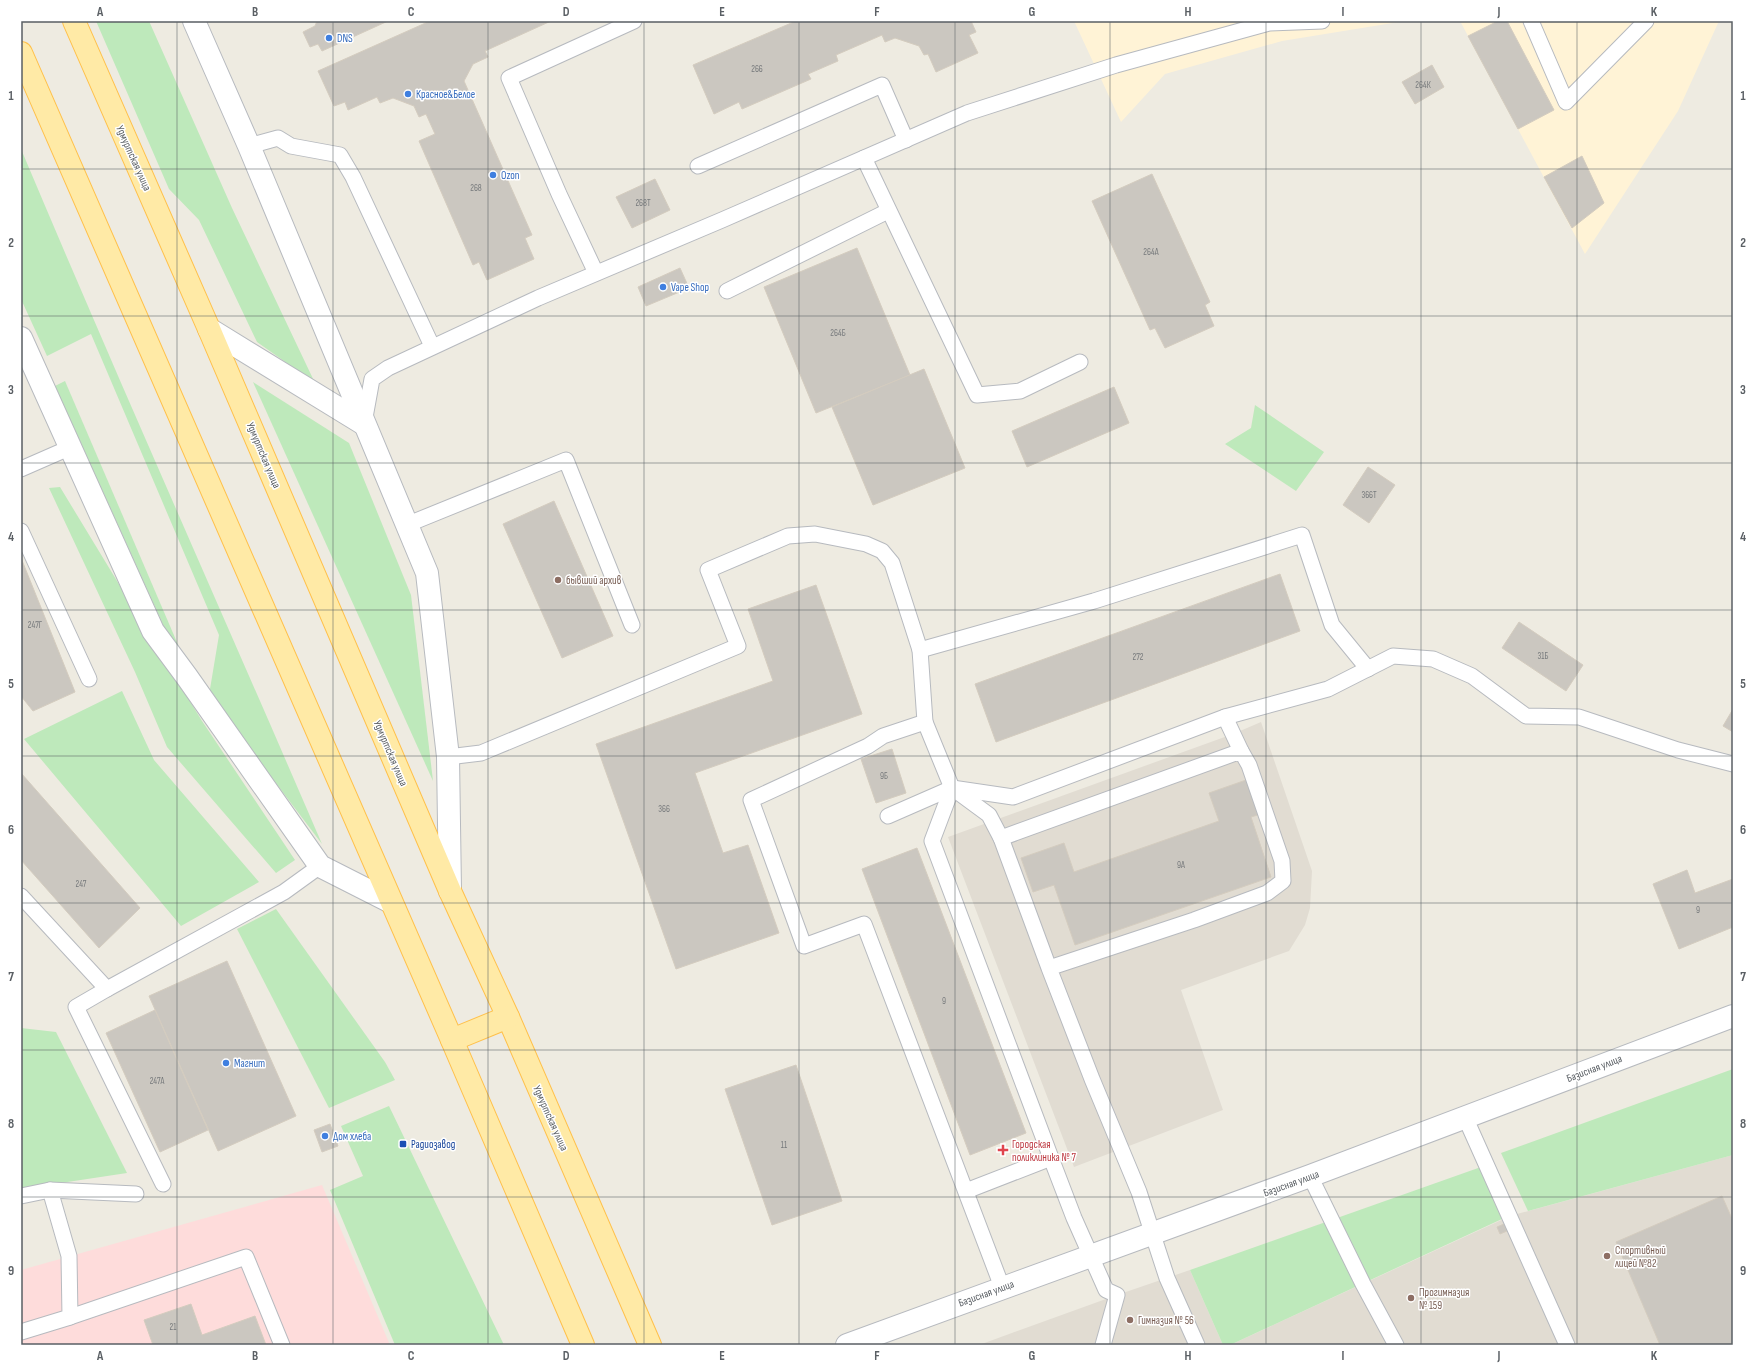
<svg xmlns="http://www.w3.org/2000/svg" width="1754" height="1366" font-family="'Sofia Sans Condensed',sans-serif">
	<style>
		.commercial { fill: #fff3d6 }
		.education { fill: #e1dcd2 }
		.medical { fill: #fedcdb }
		.green { fill: #bee9bb }
		.building { fill: #cbc7c0; stroke: #d4ccbf }
		.lines { fill: none; stroke-linecap: round; stroke-linejoin: round }
		.service-casing { stroke: #b7babf; stroke-width: 17 }
		.minor-casing { stroke: #b7babf; stroke-width: 24 }
		.primary-casing { stroke: #ffc04a; stroke-width: 24 }
		.service { stroke: #fff; stroke-width: 15 }
		.minor { stroke: #fff; stroke-width: 22 }
		.primary { stroke: #ffeaa6; stroke-width: 22 }
		.grid { fill: none; stroke: #5a5f64; stroke-width: 1; stroke-opacity: 0.55 }
		.shop-dot { fill: #3f7fe0; stroke: #fff; stroke-width: 1.5 }
		.education-dot { fill: #8d6e63; stroke: #fff; stroke-width: 1.5 }
		.transit-dot { fill: #1a4fb4; stroke: #fff; stroke-width: 1.5 }
		.health-dot { fill: #e0444e; stroke: #fff; stroke-width: 1.5 }
		.labels { text-anchor: middle; stroke-width: 3; stroke-linejoin: round; paint-order: stroke }
		.number-label { font-size: 9px; fill: #76797b }
		.shop-label { font-size: 11px; fill: #366cbe; stroke: #fff; text-anchor: start }
		.street-label { font-size: 11px; fill: #5a5f64; stroke: #fff }
		.education-label { font-size: 11px; fill: #785e54; stroke: #fff; text-anchor: start }
		.transit-label { font-size: 11px; fill: #164399; stroke: #fff; text-anchor: start }
		.health-label { font-size: 11px; fill: #be3a42; stroke: #fff; text-anchor: start }
		.neatline { fill: none; stroke: #5a5f64; stroke-width: 1.5 }
		.grid-label { font-size: 13px; text-anchor: middle; font-weight: bold; fill: #5a5f64 }
	</style>
	<rect width="100%" height="100%" fill="#eeebe1"/>
	<!-- commercial -->
	<g class="commercial">
		<polygon points="1074,21 1405,21 1282,41 1165,74 1121,122"/>
		<polygon points="1460,21 1719,21 1678,111 1585,254"/>
	</g>
	<!-- education -->
	<g class="education">
		<polygon points="1261,722 1312,871 1310,908 1305,925 1289,951 1181,990 1223,1110 1074,1167 948,837 1233,734"/>
		<polygon points="1733,1155 1733,1345 1230,1345 1510,1216"/>
		<polygon points="1190,1270 1223,1345 979,1345 1117,1295"/>
	</g>
	<!-- medical -->
	<polygon class="medical" points="322,1185 390,1345 21,1345 21,1270"/>
	<!-- green -->
	<g class="green">
		<polygon points="96,21 149,21 232,208 315,383 257,342 199,220 169,189"/>
		<path d="M21,149C119,382 222,612 322,844L209,695L219,635L91,334L47,356L21,299Z"/>
		<polygon points="65,381 179,647 174,649 55,386"/>
		<polygon points="253,382 349,443 411,595 433,781"/>
		<polygon points="1255,405 1324,452 1296,491 1225,444 1251,428"/>
		<polygon points="60,487 202,721 295,860 276,873 167,747 135,672 49,488"/>
		<polygon points="122,691 154,760 259,882 181,926 24,739"/>
		<polygon points="276,909 385,1062 395,1080 329,1108 237,929"/>
		<polygon points="21,1028 56,1032 127,1173 21,1189"/>
		<polygon points="1733,1069 1733,1155 1528,1211 1501,1153"/>
		<polygon points="389,1106 504,1345 395,1345 330,1190 363,1176 341,1126"/>
		<polygon points="1481,1167 1502,1219 1230,1345 1223,1345 1190,1270"/>
	</g>
	<!-- building -->
	<g class="building">
		<polygon points="317,21 388,21 322,51 318,44 310,47 303,32 315,26"/>
		<polygon points="430,21 551,21 485,51 488,57 473,64 464,81 532,235 525,238 534,259 487,280 479,262 473,265 419,141 435,134 426,114 419,117 414,106 393,98 380,103 377,97 348,110 345,102 334,106 318,71"/>
		<polygon points="796,21 971,21 976,32 969,35 978,53 936,72 928,54 924,55 919,46 895,38 885,42 882,35 836,55 838,61 808,74 811,79 742,109 739,102 714,114 693,65"/>
		<polygon points="1498,21 1507,21 1554,110 1518,129 1468,36"/>
		<polygon points="1432,65 1444,87 1415,104 1402,82"/>
		<polygon points="1582,156 1604,203 1572,228 1544,177"/>
		<polygon points="1152,174 1210,302 1205,305 1214,326 1165,348 1155,328 1150,330 1092,201"/>
		<polygon points="655,179 670,210 632,228 616,197"/>
		<polygon points="857,248 910,375 816,413 764,287"/>
		<polygon points="680,268 689,288 646,306 638,287"/>
		<polygon points="924,369 965,468 873,505 832,407"/>
		<polygon points="1114,387 1129,423 1027,467 1012,431"/>
		<polygon points="1368,467 1395,485 1369,523 1343,505"/>
		<polygon points="554,501 613,636 562,658 503,524"/>
		<polygon points="21,558 75,692 33,711 21,696"/>
		<polygon points="1280,574 1300,631 996,742 975,684"/>
		<polygon points="816,585 862,714 695,773 723,853 748,845 779,933 676,969 596,744 773,681 748,609"/>
		<polygon points="1519,622 1583,665 1566,691 1502,648"/>
		<polygon points="1733,709 1733,732 1723,726"/>
		<polygon points="892,749 906,793 876,803 861,759"/>
		<polygon points="21,773 140,908 99,948 21,860"/>
		<polygon points="1249,779 1261,814 1251,817 1271,877 1075,945 1054,885 1033,892 1021,858 1064,843 1074,872 1219,821 1209,793"/>
		<polygon points="917,848 1026,1133 970,1155 862,869"/>
		<polygon points="1687,870 1695,893 1733,879 1733,927 1679,949 1653,884"/>
		<polygon points="227,961 296,1116 218,1151 149,996"/>
		<polygon points="155,1010 208,1130 160,1152 106,1033"/>
		<polygon points="796,1065 842,1201 772,1225 725,1089"/>
		<polygon points="330,1124 338,1146 322,1152 314,1130"/>
		<polygon points="1722,1196 1733,1221 1733,1345 1660,1345 1616,1242"/>
		<polygon points="1504,1224 1507,1231 1500,1234 1497,1227"/>
		<polygon points="191,1304 202,1335 255,1316 266,1345 153,1345 144,1320"/>
	</g>
	<g class="lines">
		<!-- service casing -->
		<g class="service-casing">
			<g id="service">
				<polyline points="1531,21 1566,102 1646,21"/>
				<polyline points="249,146 278,138 291,146 340,155 353,177 432,346"/>
				<polyline points="864,158 977,395 1020,391 1080,362"/>
				<polyline points="698,166 882,85 906,140"/>
				<polyline points="596,273 559,194 509,78 634,21"/>
				<polyline points="727,291 888,211"/>
				<polyline points="364,423 372,379 388,368 538,298 722,220 967,113 1116,65 1269,23 1322,21"/>
				<polyline points="21,469 69,448"/>
				<polyline points="406,525 566,460 632,625"/>
				<polyline points="21,531 89,679"/>
				<polyline points="920,650 1094,601 1302,535 1332,625 1368,669"/>
				<polyline points="1225,717 1241,751"/>
				<polyline points="925,722 952,788 932,841 1051,1158 1074,1218 1106,1290 1117,1295 1103,1345"/>
				<polyline points="448,757 481,753 738,646 708,570 788,536 815,534 866,544 882,551 892,563 920,650 925,722 883,736 868,746 751,800 804,946 864,924 1002,1287"/>
				<polyline points="955,790 989,815 1001,838"/>
				<polyline points="888,816 952,788 1013,797 1225,717 1328,689 1393,656 1433,659 1472,676 1526,716 1579,717 1678,750 1733,764"/>
				<polyline points="21,896 107,989 284,892 320,866"/>
				<polyline points="1049,968 1001,838 1241,751 1249,765 1282,861 1283,881 1267,893 1194,920 1049,968 1092,1079 1139,1192 1167,1278 1197,1345"/>
				<polyline points="107,989 76,1007 163,1184"/>
				<polyline points="1465,1117 1567,1345"/>
				<polyline points="1310,1176 1363,1284 1396,1345"/>
				<polyline points="966,1191 1051,1158"/>
				<polyline points="21,1196 50,1190 136,1194"/>
				<polyline points="70,1317 246,1257 282,1345"/>
				<polyline points="21,1332 70,1317 69,1256 50,1190"/>
			</g>
		</g>
		<!-- minor casing -->
		<g class="minor-casing">
			<g id="minor">
				<polyline points="194,21 249,146 427,573 448,757 450,891"/>
				<polyline points="209,329 364,424"/>
				<polyline points="21,338 153,631 187,677 320,866 391,902"/>
				<polyline points="847,1345 1310,1176 1733,1016"/>
			</g>
		</g>
		<!-- primary casing -->
		<g class="primary-casing">
			<g id="primary">
				<polyline points="74,21 209,329 450,891 508,1017 650,1345"/>
				<polyline points="21,53 452,1040 583,1345"/>
				<polyline points="452,1040 508,1017"/>
			</g>
		</g>
		<!-- service -->
		<use href="#service" class="service"/>
		<!-- minor -->
		<use href="#minor" class="minor"/>
		<!-- primary -->
		<use href="#primary" class="primary"/>
	</g>
	<!-- grid -->
	<path class="grid" d="M177,21V1345M333,21V1345M488,21V1345M644,21V1345M799,21V1345M955,21V1345M1110,21V1345M1266,21V1345M1421,21V1345M1577,21V1345M21,169H1733M21,316H1733M21,463H1733M21,610H1733M21,756H1733M21,903H1733M21,1050H1733M21,1197H1733"/>
	<!-- markers -->
	<g class="shop-dot">
		<circle cx="329" cy="38" r="4"/>
		<circle cx="408" cy="94" r="4"/>
		<circle cx="493" cy="175" r="4"/>
		<circle cx="663" cy="287" r="4"/>
		<circle cx="226" cy="1063" r="4"/>
		<circle cx="325" cy="1136" r="4"/>
	</g>
	<g class="education-dot">
		<circle cx="558" cy="580" r="4"/>
		<circle cx="1607" cy="1256" r="4"/>
		<circle cx="1411" cy="1298" r="4"/>
		<circle cx="1130" cy="1320" r="4"/>
	</g>
	<rect class="transit-dot" x="399" y="1140" width="8" height="8" rx="2"/>
	<path class="health-dot" d="M1001 1144h4v4h4v4h-4v4h-4v-4h-4v-4h4z"/>
	<g class="labels">
		<!-- number labels -->
		<g class="number-label">
			<text x="757" y="72">266</text>
			<text x="1423" y="88">264К</text>
			<text x="476" y="191">268</text>
			<text x="643" y="206">268Т</text>
			<text x="1151" y="255">264А</text>
			<text x="838" y="336">264Б</text>
			<text x="1369" y="498">366Т</text>
			<text x="35" y="628">247Г</text>
			<text x="1543" y="659">31Б</text>
			<text x="1138" y="660">272</text>
			<text x="884" y="779">9Б</text>
			<text x="664" y="812">366</text>
			<text x="1181" y="868">9А</text>
			<text x="81" y="887">247</text>
			<text x="1698" y="913">9</text>
			<text x="944" y="1004">9</text>
			<text x="157" y="1084">247А</text>
			<text x="784" y="1148">11</text>
			<text x="173" y="1330">21</text>
		</g>
		<!-- shop labels -->
		<g class="shop-label">
			<text x="337" y="42">DNS</text>
			<text x="416" y="98">Красное&amp;Белое</text>
			<text x="501" y="179">Ozon</text>
			<text x="671" y="291">Vape Shop</text>
			<text x="234" y="1067">Магнит</text>
			<text x="333" y="1140">Дом хлеба</text>
		</g>
		<!-- street labels -->
		<g class="street-label">
			<text transform="translate(134 158) rotate(66)" y="4">Удмуртская улица</text>
			<text transform="translate(264 455) rotate(67)" y="4">Удмуртская улица</text>
			<text transform="translate(391 753) rotate(67)" y="4">Удмуртская улица</text>
			<text transform="translate(1594 1068) rotate(-21)" y="4">Базисная улица</text>
			<text transform="translate(551 1118) rotate(66)" y="4">Удмуртская улица</text>
			<text transform="translate(1291 1183) rotate(-20)" y="4">Базисная улица</text>
			<text transform="translate(986 1293) rotate(-20)" y="4">Базисная улица</text>
		</g>
		<!-- education labels -->
		<g class="education-label">
			<text x="566" y="584">бывший архив</text>
			<text x="1615" y="1254">Спортивный<tspan x="1615" dy="13">лицей №82</tspan></text>
			<text x="1419" y="1296">Прогимназия<tspan x="1419" dy="13">№ 159</tspan></text>
			<text x="1138" y="1324">Гимназия № 56</text>
		</g>
		<!-- transit labels -->
		<g class="transit-label">
			<text x="411" y="1148">Радиозавод</text>
		</g>
		<!-- health labels -->
		<g class="health-label">
			<text x="1012" y="1148">Городская<tspan x="1012" dy="13">поликлиника № 7</tspan></text>
		</g>
	</g>
	<!-- border -->
	<rect width="1754" height="1366" fill="none" stroke="#ffffff" stroke-width="44"/>
	<rect x="22" y="22" width="1710" height="1322" class="neatline"/>
	<g class="grid-label">
		<text x="100" y="16">A</text>
		<text x="255" y="16">B</text>
		<text x="411" y="16">C</text>
		<text x="566" y="16">D</text>
		<text x="722" y="16">E</text>
		<text x="877" y="16">F</text>
		<text x="1032" y="16">G</text>
		<text x="1188" y="16">H</text>
		<text x="1343" y="16">I</text>
		<text x="1499" y="16">J</text>
		<text x="1654" y="16">K</text>
		<text x="11" y="100">1</text>
		<text x="1743" y="100">1</text>
		<text x="11" y="247">2</text>
		<text x="1743" y="247">2</text>
		<text x="11" y="394">3</text>
		<text x="1743" y="394">3</text>
		<text x="11" y="541">4</text>
		<text x="1743" y="541">4</text>
		<text x="11" y="688">5</text>
		<text x="1743" y="688">5</text>
		<text x="11" y="834">6</text>
		<text x="1743" y="834">6</text>
		<text x="11" y="981">7</text>
		<text x="1743" y="981">7</text>
		<text x="11" y="1128">8</text>
		<text x="1743" y="1128">8</text>
		<text x="11" y="1275">9</text>
		<text x="1743" y="1275">9</text>
		<text x="100" y="1360">A</text>
		<text x="255" y="1360">B</text>
		<text x="411" y="1360">C</text>
		<text x="566" y="1360">D</text>
		<text x="722" y="1360">E</text>
		<text x="877" y="1360">F</text>
		<text x="1032" y="1360">G</text>
		<text x="1188" y="1360">H</text>
		<text x="1343" y="1360">I</text>
		<text x="1499" y="1360">J</text>
		<text x="1654" y="1360">K</text>
	</g>
</svg>
